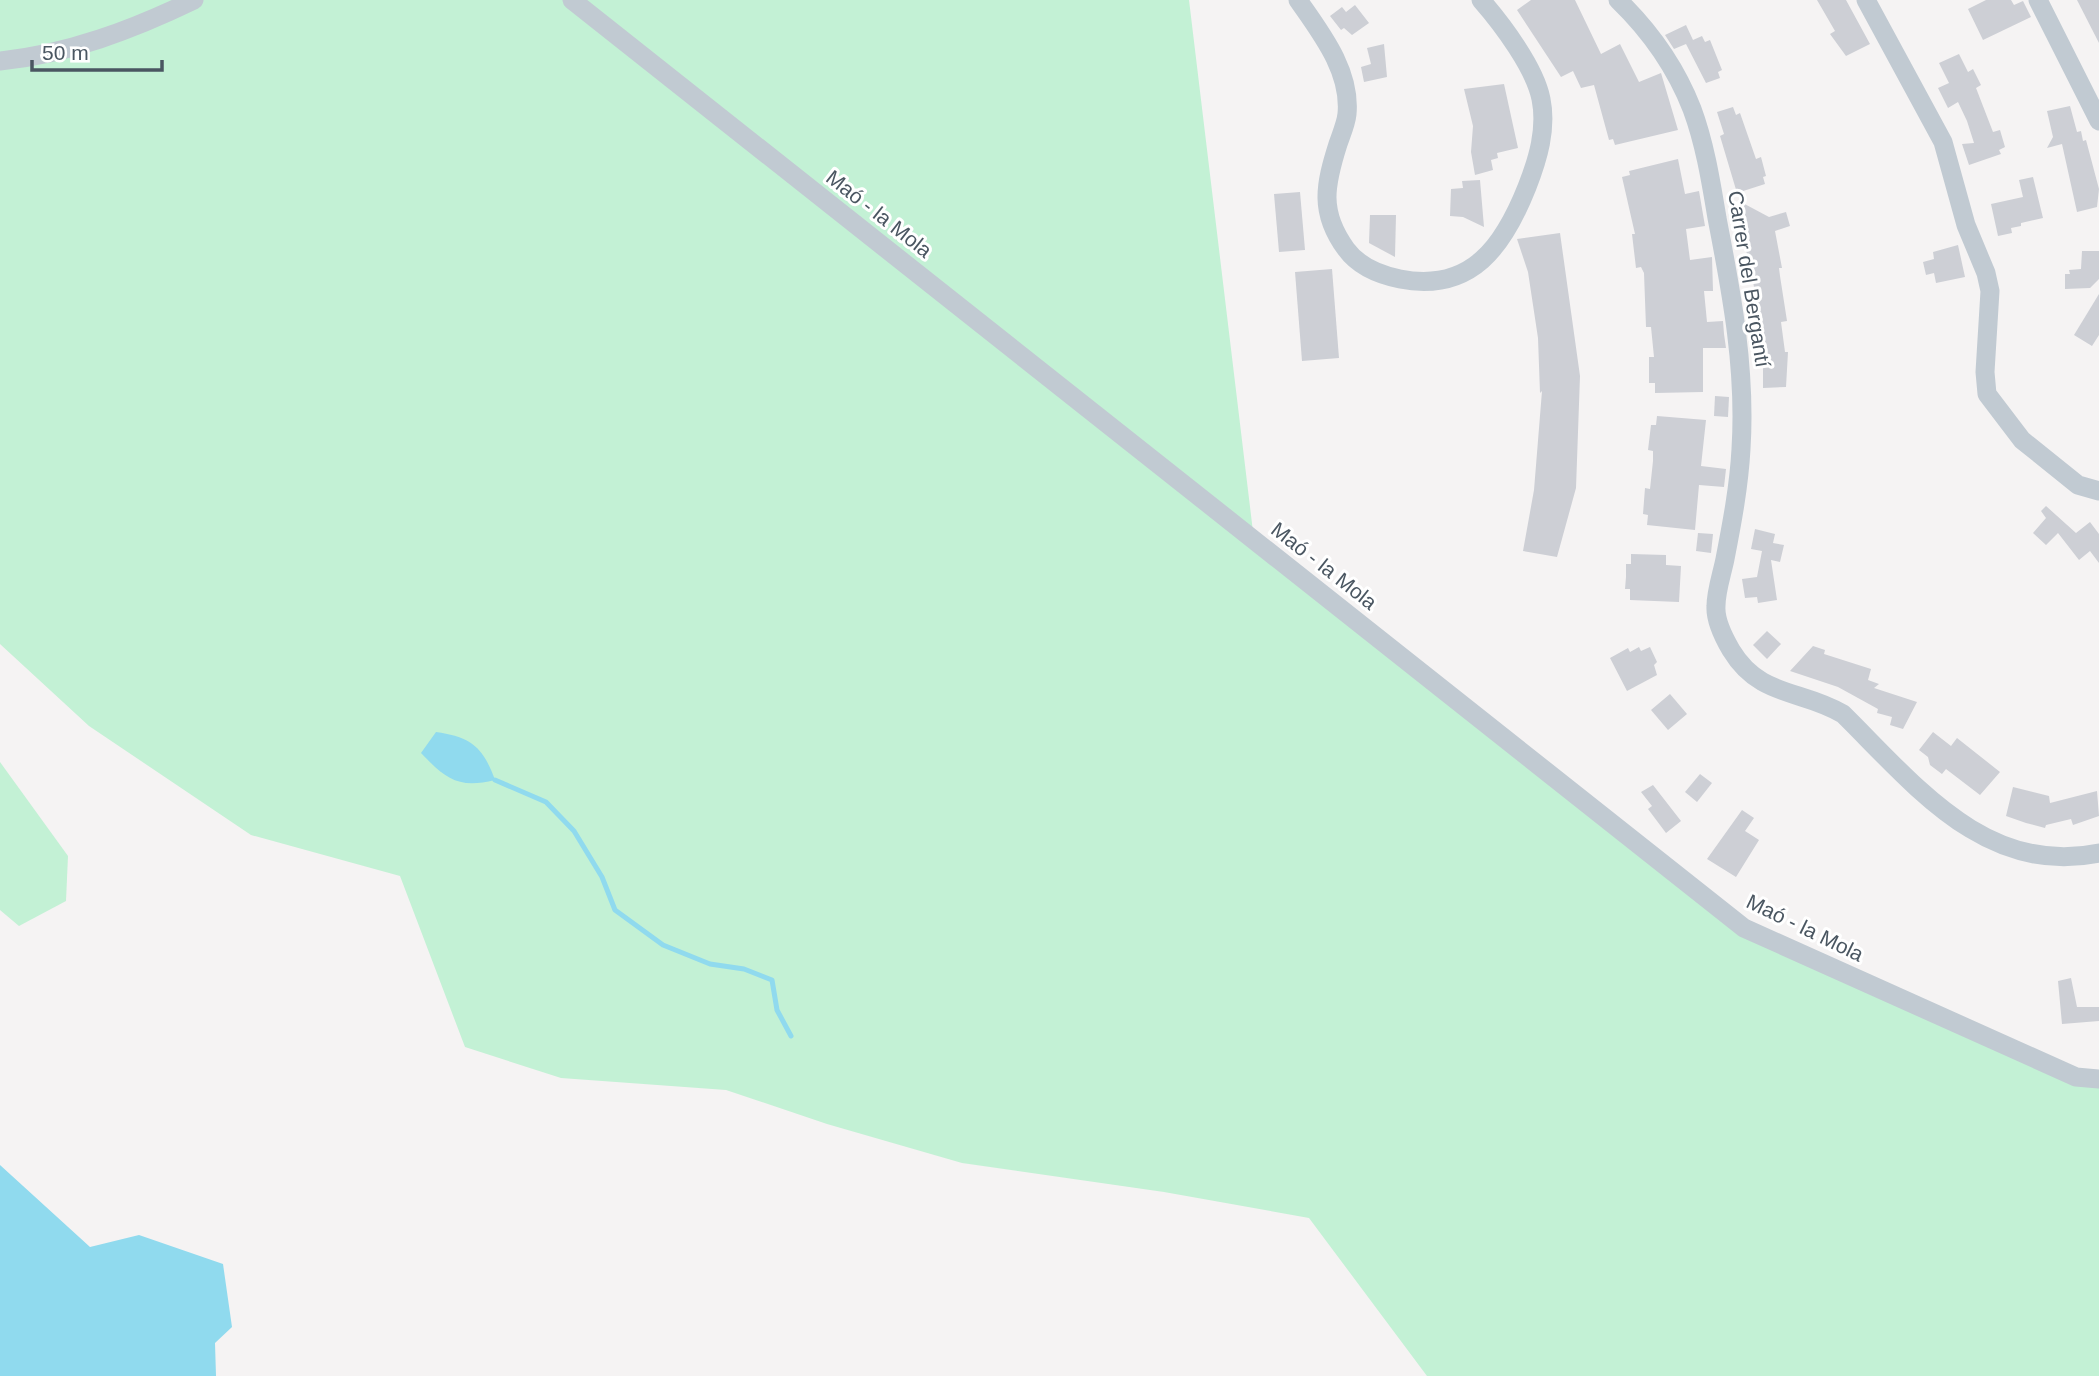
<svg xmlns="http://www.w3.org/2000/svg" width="2099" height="1376" font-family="Arial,sans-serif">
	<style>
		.green { fill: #c3f1d5 }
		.water { fill: #90daee }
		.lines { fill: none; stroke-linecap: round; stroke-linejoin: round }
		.stream { stroke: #90daee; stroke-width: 5 }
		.building { fill: #cdcfd5 }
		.minor { stroke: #c1cad2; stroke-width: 19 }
		.labels { text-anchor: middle; stroke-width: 6; stroke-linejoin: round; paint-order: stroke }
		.street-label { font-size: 21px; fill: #4a5661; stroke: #fff }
	</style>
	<rect width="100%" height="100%" fill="#f5f3f3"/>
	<!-- green -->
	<g class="green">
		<polygon points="0,0 1189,0 1254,540 1744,928 2099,1079 2099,1376 1427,1376 1309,1218 1164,1192 962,1163 827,1124 726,1090 561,1078 465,1047 400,876 251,835 89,726 0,644"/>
		<polygon points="0,762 68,856 66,901 19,926 0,910"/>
	</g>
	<!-- water -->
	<g class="water">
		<path d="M436,732C471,737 483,747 495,780C458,789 446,779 421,753Z"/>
		<polygon points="0,1165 90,1247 139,1235 223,1264 232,1327 215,1343 216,1376 0,1376"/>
	</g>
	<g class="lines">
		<!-- stream -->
		<polyline class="stream" points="495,780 546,802 574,831 602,877 615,910 663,945 710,964 744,969 772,980 777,1010 791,1036"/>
	</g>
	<!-- building -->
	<g class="building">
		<polygon points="1531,0 1575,0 1601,54 1620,44 1639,82 1661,73 1678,130 1615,145 1613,139 1609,140 1594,85 1581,88 1573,71 1561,77 1517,10"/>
		<polygon points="1817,0 1846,0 1870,44 1846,56 1830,34 1835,31"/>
		<polygon points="1986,0 2011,0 2014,5 2023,1 2031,17 1983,40 1968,9"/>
		<polygon points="2077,0 2099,0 2099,43"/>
		<polygon points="1355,5 1369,23 1352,35 1344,28 1341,30 1330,16 1342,7 1346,12"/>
		<polygon points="1686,25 1693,40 1702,36 1705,42 1710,40 1722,70 1718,72 1720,78 1706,83 1686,44 1674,49 1665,35"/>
		<polygon points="1384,44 1387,77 1364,82 1361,67 1371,64 1367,48"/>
		<polygon points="1959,54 1968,72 1973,69 1981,85 1976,88 1993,132 2000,130 2005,147 1999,150 2001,154 1969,165 1962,144 1974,143 1967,121 1958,102 1948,108 1938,88 1949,83 1939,63"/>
		<polygon points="1504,84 1518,148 1497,153 1498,158 1491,160 1493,170 1475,175 1471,152 1473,126 1464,89"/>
		<polygon points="2070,106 2077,132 2081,131 2083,141 2086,140 2099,189 2097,207 2077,212 2062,144 2047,148 2053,137 2047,111"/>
		<polygon points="1733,107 1736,115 1740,113 1756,159 1761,157 1766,176 1763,177 1765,184 1737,193 1720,136 1724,134 1717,112"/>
		<polygon points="1678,159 1685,194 1699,191 1705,226 1686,229 1690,260 1712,257 1713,291 1704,291 1707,322 1723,321 1724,334 1726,348 1703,348 1703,392 1655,393 1655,383 1649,383 1649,357 1654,357 1651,327 1646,327 1644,273 1641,267 1636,268 1632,234 1635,234 1622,177 1630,175 1629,171"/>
		<polygon points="2033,177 2043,218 2021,223 2021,226 2011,228 2012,233 1998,236 1991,204 2023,197 2019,180"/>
		<polygon points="1480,180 1484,227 1463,217 1450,216 1451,189 1463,188 1462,181"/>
		<polygon points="1300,192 1305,250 1279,252 1274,194"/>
		<polygon points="1739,201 1769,217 1786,212 1790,226 1775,231 1782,268 1779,268 1780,276 1787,321 1781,322 1785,352 1788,352 1786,387 1763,388 1763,338 1756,339 1754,325 1760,324 1753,281 1744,241 1737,243 1734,225 1746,221"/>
		<polygon points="1370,215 1396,215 1395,257 1369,243"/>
		<polygon points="1560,233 1580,376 1576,488 1557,557 1523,551 1534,490 1542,391 1540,393 1538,338 1528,272 1517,239"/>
		<polygon points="1958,245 1965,277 1936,283 1934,273 1926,275 1923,262 1934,259 1933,252"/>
		<polygon points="2082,251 2099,251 2099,279 2090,288 2065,289 2065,274 2070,274 2069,270 2081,269"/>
		<polygon points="1332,269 1339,358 1302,361 1295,272"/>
		<polygon points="2099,294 2099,335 2092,346 2074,335"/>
		<polygon points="1715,396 1729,397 1728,417 1714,416"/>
		<polygon points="1657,416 1706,420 1701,466 1726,469 1724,487 1699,485 1695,530 1647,525 1648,515 1643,514 1645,488 1650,489 1653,461 1653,451 1648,450 1651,425 1656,425"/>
		<polygon points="2046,506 2076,533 2090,522 2099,534 2099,563 2090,551 2079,560 2058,533 2046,545 2033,533 2046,518 2041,511"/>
		<polygon points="1755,529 1775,534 1773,543 1784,545 1780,562 1771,560 1777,600 1758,603 1757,597 1745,598 1742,579 1757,577 1762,551 1751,549"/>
		<polygon points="1698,533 1713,534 1711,553 1696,551"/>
		<polygon points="1631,554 1666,555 1666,565 1681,566 1679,602 1630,600 1630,589 1625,589 1626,577 1626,564 1631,564"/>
		<polygon points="1767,631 1781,644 1767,659 1753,645"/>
		<polygon points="1813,646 1825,650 1824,654 1871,669 1868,680 1879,684 1874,688 1917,702 1903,729 1890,725 1892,717 1877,713 1878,709 1838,687 1790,671"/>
		<polygon points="1639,647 1641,651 1650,647 1657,662 1654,665 1657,675 1627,691 1610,658 1628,648 1630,652"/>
		<polygon points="1670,694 1687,714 1668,730 1651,710"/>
		<polygon points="1933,732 1951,746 1957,738 2000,772 1980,795 1946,769 1942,774 1930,765 1928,757 1919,750"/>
		<polygon points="1700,774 1712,783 1697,802 1685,792"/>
		<polygon points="1653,785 1681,821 1666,833 1648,809 1652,806 1641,792"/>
		<polygon points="2013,787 2049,796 2050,803 2097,791 2099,816 2073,825 2071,819 2046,825 2045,828 2026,823 2006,816"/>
		<polygon points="1742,810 1754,818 1745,831 1759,840 1736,877 1707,859"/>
		<polygon points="2071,978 2077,1007 2099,1007 2099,1021 2062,1024 2058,981"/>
	</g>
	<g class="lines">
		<!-- minor -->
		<g class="minor">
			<polyline points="572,0 1744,928 2076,1077 2099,1079"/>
			<path d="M1298,0C1321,33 1351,71 1347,114C1346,124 1341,135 1338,144C1325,185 1319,212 1346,249C1359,267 1380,275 1400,279C1472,293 1504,245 1527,187C1538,159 1547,129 1541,99C1535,68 1502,24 1481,0"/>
			<path d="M1618,0C1649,30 1676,68 1692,109C1705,144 1711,182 1717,218C1732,295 1746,370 1741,449C1739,486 1732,523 1725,559C1722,574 1716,591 1716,606C1715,620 1724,638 1731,650C1760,698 1801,689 1843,714C1914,784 1986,877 2099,853"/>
			<polyline points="1866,0 1943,142 1966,225 1986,273 1990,291 1985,372 1987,394 2022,440 2078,485 2099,491"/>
			<polyline points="2038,0 2099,121"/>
			<path d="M0,61C68,54 132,30 194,0"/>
		</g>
	</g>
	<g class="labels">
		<!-- street labels -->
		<g class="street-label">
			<text transform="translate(879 214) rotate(38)" y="7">Maó - la Mola</text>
			<text transform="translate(1749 279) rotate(81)" y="7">Carrer del Bergantí</text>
			<text transform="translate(1324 566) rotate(38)" y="7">Maó - la Mola</text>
			<text transform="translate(1805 928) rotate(26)" y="7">Maó - la Mola</text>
		</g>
	</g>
	<!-- scale -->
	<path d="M32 60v10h130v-10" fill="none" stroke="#4a5661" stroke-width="3.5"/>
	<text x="42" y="60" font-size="21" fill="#4a5661" stroke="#ffffff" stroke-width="5" paint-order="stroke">50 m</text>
</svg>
